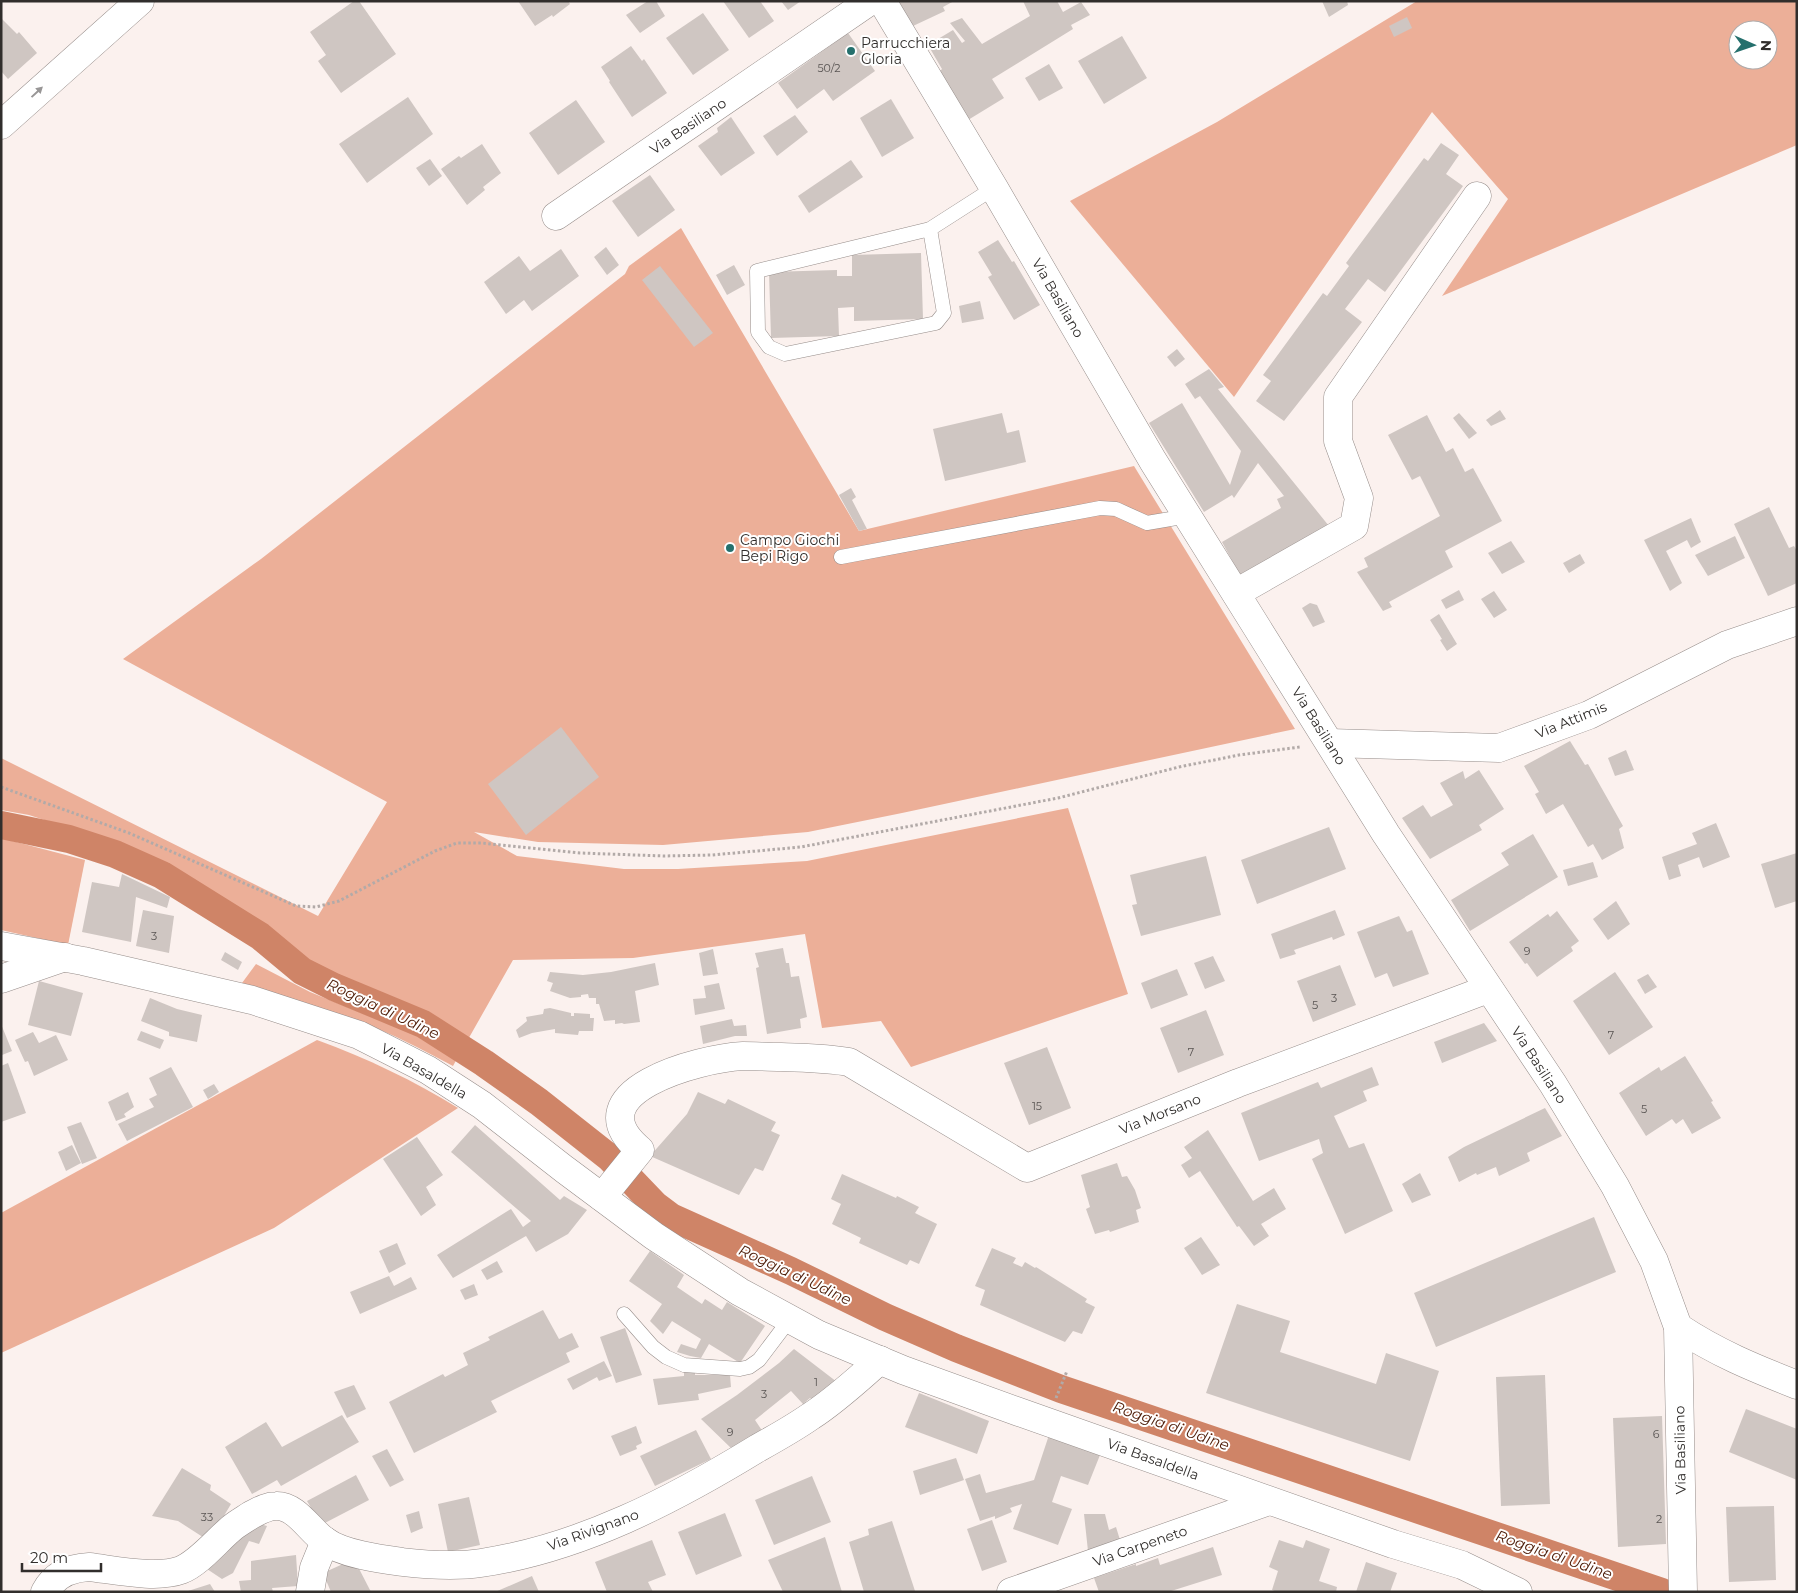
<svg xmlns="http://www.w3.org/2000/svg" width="1798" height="1593" font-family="Montserrat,sans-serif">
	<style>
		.green { fill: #ecaf98; fill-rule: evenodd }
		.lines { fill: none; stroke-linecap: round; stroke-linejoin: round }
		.canal { stroke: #cf8467; stroke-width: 28 }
		.building { fill: #cfc6c2 }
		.service-casing { stroke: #968d8a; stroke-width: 15 }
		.minor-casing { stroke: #968d8a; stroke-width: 29 }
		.tertiary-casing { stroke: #968d8a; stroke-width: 29 }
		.path { stroke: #b2aaa8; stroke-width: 3; stroke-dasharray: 2.5 2.5; stroke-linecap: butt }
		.service { stroke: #fff; stroke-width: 14 }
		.minor { stroke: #fff; stroke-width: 28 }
		.tertiary { stroke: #fff; stroke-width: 28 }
		.oneway { fill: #989696 }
		.poi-dot { fill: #25706d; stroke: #fff; stroke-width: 2 }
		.labels { text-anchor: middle; stroke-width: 4; stroke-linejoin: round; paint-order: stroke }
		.number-label { font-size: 11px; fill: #585452 }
		.poi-label { font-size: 14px; fill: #312e2c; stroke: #fff; text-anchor: start }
		.street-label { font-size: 14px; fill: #312e2c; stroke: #fff }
		.water-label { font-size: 15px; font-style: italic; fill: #50200c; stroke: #fff }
	</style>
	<rect width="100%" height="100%" fill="#fbf1ee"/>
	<!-- green -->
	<g class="green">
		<path d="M1417,1H1797V145L1442,296L1508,199L1432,112L1234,397L1070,201L1217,122ZM1738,30H1768V60H1738Z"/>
		<polygon points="681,228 859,531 1134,466 1295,729 902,813 808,832 663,845 538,842 474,832 517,856 624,869 678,869 807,861 1068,808 1128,994 911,1067 881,1021 822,1028 805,934 633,958 513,960 466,1043 429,1017 303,962 264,928 174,873 133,854 72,829 29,815 1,810 1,758 318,916 387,802 123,659 261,559 625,274 629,266"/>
		<polygon points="1,838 85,860 68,945 1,930"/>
		<path d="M256,964L310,992L416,1035L459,1055L453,1066C423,1050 392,1033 359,1022C320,1008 281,997 242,983Z"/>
		<path d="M317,1040C367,1058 414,1081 458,1108L274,1228L1,1353V1213Z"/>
	</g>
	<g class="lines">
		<!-- canal -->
		<polyline class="canal" points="1,825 69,839 115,854 162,875 260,936 302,971 334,987 423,1024 484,1063 539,1102 610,1158 655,1205 671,1217 791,1271 885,1317 956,1348 1061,1389 1662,1592"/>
	</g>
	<!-- building -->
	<g class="building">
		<polygon points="354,1 359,1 396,54 341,93 318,61 326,55 310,32"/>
		<polygon points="518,1 568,1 570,4 553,17 552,15 535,26"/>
		<polygon points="648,1 656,1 665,16 640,33 626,15"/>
		<polygon points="723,1 760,1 774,21 749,38"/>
		<polygon points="781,1 801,1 788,10"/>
		<polygon points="898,1 954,1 943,7 945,11 913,26"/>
		<polygon points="1023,1 1057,1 1063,12 1081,2 1090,15 1071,25 1073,29 992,79 1004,98 968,120 939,72 942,69 928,45 953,30 962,43 965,41 950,23 962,18 982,44 1030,16"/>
		<polygon points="1322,1 1347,1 1348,5 1329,17"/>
		<polygon points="703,13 729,50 693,75 666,38"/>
		<polygon points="1407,17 1412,28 1394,37 1389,26"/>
		<polygon points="1,18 17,34 19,32 37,53 8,79 1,71"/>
		<polygon points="848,33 875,71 833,101 824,89 797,109 778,83"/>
		<polygon points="1122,36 1147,78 1104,104 1078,61"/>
		<polygon points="631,46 642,61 644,59 667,93 632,117 609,82 610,81 601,67"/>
		<polygon points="1049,64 1063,88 1039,101 1025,78"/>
		<polygon points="408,97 433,134 367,183 339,144"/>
		<polygon points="891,99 914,138 882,157 860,118"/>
		<polygon points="576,100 605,142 558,175 529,133"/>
		<polygon points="795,115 808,132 777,156 763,136"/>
		<polygon points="731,117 755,153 721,176 698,146 718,132 717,128"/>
		<polygon points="1441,143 1459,155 1446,174 1463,186 1385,292 1368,279 1345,309 1362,322 1284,421 1256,401 1271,381 1263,375 1323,293 1327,296 1349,266 1346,263 1424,158 1428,161"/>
		<polygon points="482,144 501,173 483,187 485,190 467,205 441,169 459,156 461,158"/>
		<polygon points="430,159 442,176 429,186 416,168"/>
		<polygon points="851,160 863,177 809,213 798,196"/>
		<polygon points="650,175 675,210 638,237 612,201"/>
		<polygon points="998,240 1012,262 1014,261 1040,305 1014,320 988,277 992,275 978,252"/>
		<polygon points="606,247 619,265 607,275 594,257"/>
		<polygon points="561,249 579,276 532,311 524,300 506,314 484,282 519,256 530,271"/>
		<polygon points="921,253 923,319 854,321 854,307 838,308 839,336 771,338 769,272 837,270 837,276 852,276 852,255"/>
		<polygon points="734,265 745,285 727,295 716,275"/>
		<polygon points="660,266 713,333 694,347 642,280"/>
		<polygon points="980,301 984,319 962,323 959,306"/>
		<polygon points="1177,349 1185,359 1175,367 1167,357"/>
		<polygon points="1209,369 1224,387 1218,389 1329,526 1241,577 1222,542 1281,508 1277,499 1284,496 1258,463 1234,498 1232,495 1204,512 1149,423 1182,403 1230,485 1241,451 1200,396 1195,399 1185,384"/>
		<polygon points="1500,410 1506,419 1491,426 1486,420"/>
		<polygon points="1002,413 1007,433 1019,430 1026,462 945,481 933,429"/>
		<polygon points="1459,413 1477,433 1469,439 1453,418"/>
		<polygon points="1427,415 1446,452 1453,448 1465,472 1473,468 1502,521 1445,551 1453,567 1389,602 1392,607 1383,611 1357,572 1368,567 1364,558 1440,516 1420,476 1412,480 1388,435"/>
		<polygon points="851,488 856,497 852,500 867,529 859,531 839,495"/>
		<polygon points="1769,507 1789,548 1794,546 1797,551 1797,583 1768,596 1734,524"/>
		<polygon points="1691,518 1701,542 1691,548 1687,540 1666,551 1682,583 1670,591 1644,540"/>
		<polygon points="1735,536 1745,558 1708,576 1695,555"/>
		<polygon points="1511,541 1525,562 1502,574 1488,553"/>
		<polygon points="1580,554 1585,563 1569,573 1563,563"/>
		<polygon points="1459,590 1464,600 1446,609 1441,600"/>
		<polygon points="1494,591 1507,610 1494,618 1481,599"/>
		<polygon points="1310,603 1317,605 1325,622 1313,627 1302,608"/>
		<polygon points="1439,614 1457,644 1447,651 1440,640 1442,639 1430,620"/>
		<polygon points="561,727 599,777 526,835 488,784"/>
		<polygon points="1570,741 1585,765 1588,764 1623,826 1619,829 1624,848 1602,860 1593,844 1588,847 1563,804 1546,814 1535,794 1539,792 1524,766"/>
		<polygon points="1626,750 1634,770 1615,776 1608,758"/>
		<polygon points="1479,770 1504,809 1479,825 1482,830 1430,859 1402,818 1423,805 1431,817 1453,805 1440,783 1463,771 1465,779"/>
		<polygon points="1716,823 1730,857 1703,868 1699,857 1678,865 1681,876 1669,880 1662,857 1697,844 1692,833"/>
		<polygon points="1329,827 1346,869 1257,904 1241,860"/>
		<polygon points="1533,834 1558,877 1470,931 1451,900 1509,865 1501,853"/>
		<polygon points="1797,853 1797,901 1775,908 1761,864"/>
		<polygon points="1206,856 1221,915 1141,936 1132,905 1137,904 1130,875"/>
		<polygon points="1593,862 1598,877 1568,886 1563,870"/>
		<polygon points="122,874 170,897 167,908 136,897 131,942 82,932 92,882 119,887"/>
		<polygon points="1616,901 1630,924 1608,940 1593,919"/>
		<polygon points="143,910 174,916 169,953 136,946"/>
		<polygon points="1335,910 1345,935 1333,940 1332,937 1294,950 1296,954 1280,959 1271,934"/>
		<polygon points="1557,911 1579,941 1571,947 1573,951 1537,977 1527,963 1525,964 1509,942 1548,914 1550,917"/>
		<polygon points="1399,916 1407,932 1412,930 1429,974 1393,987 1387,973 1375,978 1357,932"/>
		<polygon points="783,948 786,963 789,963 791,977 799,976 807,1017 800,1019 801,1028 767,1034 756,968 759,967 755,953"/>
		<polygon points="713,949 718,974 703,976 699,953"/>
		<polygon points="225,952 242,962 238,970 221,960"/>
		<polygon points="1213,956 1225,981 1205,989 1194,963"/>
		<polygon points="655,963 659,985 635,991 640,1022 624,1024 622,1023 615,1024 615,1020 604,1021 599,1004 596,1004 596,998 589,998 588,994 581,995 581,997 570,998 550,991 553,983 547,981 550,972 583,975 611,972"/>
		<polygon points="1340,965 1356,1005 1313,1022 1297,981"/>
		<polygon points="1177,969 1188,995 1151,1009 1141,983"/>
		<polygon points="1615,972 1653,1027 1609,1055 1573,1001"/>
		<polygon points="1648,974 1657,987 1645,994 1637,980"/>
		<polygon points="39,981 83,993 71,1036 28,1025"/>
		<polygon points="719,983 725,1009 695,1015 693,999 706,998 704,986"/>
		<polygon points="150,998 177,1009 202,1015 197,1042 169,1036 169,1032 141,1021"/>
		<polygon points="550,1008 571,1013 571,1016 574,1016 574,1013 590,1014 590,1018 594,1018 593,1031 579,1031 578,1035 555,1033 555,1029 532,1033 519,1038 516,1030 527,1021 526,1017 543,1014 544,1009"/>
		<polygon points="1206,1010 1224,1055 1178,1073 1160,1028"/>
		<polygon points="732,1019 734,1026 746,1025 747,1036 735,1036 703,1044 700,1026"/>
		<polygon points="1484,1023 1497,1041 1442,1063 1434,1042"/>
		<polygon points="1,1024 12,1051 2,1055 1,1053"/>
		<polygon points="141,1031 164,1040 160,1049 137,1040"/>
		<polygon points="33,1032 39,1043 56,1035 68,1060 34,1076 28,1061 25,1062 15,1040"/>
		<polygon points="1047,1047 1071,1108 1029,1125 1004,1063"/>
		<polygon points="1685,1056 1713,1101 1711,1102 1721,1118 1692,1134 1683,1119 1676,1124 1672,1119 1646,1136 1619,1093 1659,1067 1661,1071"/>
		<polygon points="8,1063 26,1113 1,1122 1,1066"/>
		<polygon points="171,1067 193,1107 127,1141 118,1124 154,1107 149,1099 157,1095 149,1078"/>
		<polygon points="1372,1067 1379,1085 1363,1091 1367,1101 1334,1116 1349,1148 1364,1143 1393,1211 1345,1234 1312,1159 1323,1153 1319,1139 1259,1161 1241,1113 1318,1082 1321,1088"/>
		<polygon points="214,1084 219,1092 208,1099 203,1090"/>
		<polygon points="128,1092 134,1107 124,1114 126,1117 116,1121 108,1102"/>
		<polygon points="698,1092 725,1104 728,1099 776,1122 771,1131 780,1135 763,1171 755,1168 739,1195 650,1156 687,1114"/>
		<polygon points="1545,1108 1562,1136 1527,1153 1530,1161 1499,1176 1496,1167 1477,1175 1476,1173 1459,1182 1448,1157 1464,1147"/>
		<polygon points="81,1122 97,1158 82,1164 67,1127"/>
		<polygon points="475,1125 560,1200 564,1196 587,1210 568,1234 536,1252 526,1236 453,1278 437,1255 511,1209 523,1227 531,1221 451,1152"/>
		<polygon points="1208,1130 1253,1201 1274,1188 1286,1209 1261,1224 1269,1236 1254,1246 1239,1226 1237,1227 1200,1171 1189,1178 1181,1165 1192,1158 1184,1147"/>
		<polygon points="417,1137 443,1175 426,1187 436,1205 421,1216 383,1159"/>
		<polygon points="72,1145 81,1163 66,1171 58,1152"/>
		<polygon points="1117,1163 1122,1177 1127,1176 1135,1190 1141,1208 1136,1210 1139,1222 1110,1232 1109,1230 1095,1234 1086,1209 1090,1207 1081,1175"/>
		<polygon points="1420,1173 1431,1195 1412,1203 1402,1184"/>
		<polygon points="842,1174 896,1198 897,1196 919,1207 915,1213 937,1224 919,1264 910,1260 907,1265 859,1243 861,1238 832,1224 841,1204 831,1199"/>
		<polygon points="1594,1217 1616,1272 1436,1347 1414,1293"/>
		<polygon points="1201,1237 1220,1265 1202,1275 1184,1248"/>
		<polygon points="397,1243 406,1264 389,1273 379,1251"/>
		<polygon points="992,1248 1016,1258 1013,1263 1022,1267 1025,1262 1035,1268 1036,1267 1087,1299 1085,1302 1095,1307 1082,1334 1073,1331 1065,1342 980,1305 985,1290 975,1286"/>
		<polygon points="650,1251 684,1275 677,1287 702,1304 705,1299 722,1310 727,1302 765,1326 740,1363 709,1344 701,1358 690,1356 677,1352 681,1344 696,1349 701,1339 672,1321 663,1334 650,1321 662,1304 629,1281"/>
		<polygon points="497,1261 503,1272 487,1280 481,1270"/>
		<polygon points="389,1276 394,1286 411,1277 417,1289 360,1314 350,1292"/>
		<polygon points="474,1284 478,1295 465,1300 460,1290"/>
		<polygon points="1237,1304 1290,1321 1280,1352 1376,1384 1386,1353 1439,1371 1410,1461 1206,1393"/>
		<polygon points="543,1310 559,1339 572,1333 579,1347 566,1353 570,1362 491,1401 497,1412 414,1453 389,1402 443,1374 445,1377 468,1365 463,1353 490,1340 488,1337"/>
		<polygon points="625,1328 642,1375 616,1383 600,1337"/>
		<polygon points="794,1349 837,1382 816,1403 810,1398 803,1404 791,1391 755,1420 763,1432 732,1449 701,1419 737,1395 779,1363"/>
		<polygon points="604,1361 612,1376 599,1381 597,1377 573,1390 567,1379"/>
		<polygon points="695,1371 695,1375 730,1375 731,1387 698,1394 699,1400 658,1405 653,1379 684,1376 684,1372"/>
		<polygon points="1545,1375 1550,1504 1501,1506 1496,1377"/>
		<polygon points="354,1385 366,1409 347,1418 334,1392"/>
		<polygon points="919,1393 989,1421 977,1454 905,1427"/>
		<polygon points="1746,1409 1797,1429 1797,1480 1729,1452"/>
		<polygon points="342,1415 359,1442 281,1486 277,1480 252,1494 225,1447 266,1422 282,1447"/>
		<polygon points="1662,1416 1666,1544 1618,1547 1613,1418"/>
		<polygon points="636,1426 642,1443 636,1446 637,1449 620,1456 611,1436"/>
		<polygon points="696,1430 711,1459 655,1486 640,1456"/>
		<polygon points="1049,1435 1100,1455 1088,1485 1061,1476 1052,1502 1072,1509 1058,1545 1013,1529 1022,1504 1010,1508 1012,1512 995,1519 995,1516 980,1521 965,1479 980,1474 986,1493 1034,1480"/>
		<polygon points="387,1449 404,1480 390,1487 372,1456"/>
		<polygon points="956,1458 964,1480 920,1495 913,1471"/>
		<polygon points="182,1468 211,1485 210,1490 231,1504 209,1541 178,1521 152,1516"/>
		<polygon points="356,1475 369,1500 321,1525 307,1501"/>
		<polygon points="812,1476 831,1522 774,1545 755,1500"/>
		<polygon points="469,1497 480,1545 448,1552 438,1504"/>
		<polygon points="1774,1506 1776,1580 1729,1582 1726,1507"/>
		<polygon points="419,1511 423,1528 411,1533 406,1515"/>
		<polygon points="725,1513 742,1556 696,1575 678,1532"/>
		<polygon points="1084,1514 1105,1514 1109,1530 1116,1527 1120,1540 1088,1551"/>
		<polygon points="992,1520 1007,1562 982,1571 967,1529"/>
		<polygon points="892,1521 915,1591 864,1592 849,1542 869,1535 868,1529"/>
		<polygon points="250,1524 258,1528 260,1524 267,1526 259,1544 249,1541 233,1573 222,1579 201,1565"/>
		<polygon points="825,1537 842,1592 783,1592 768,1560"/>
		<polygon points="652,1540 666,1575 648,1582 653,1592 607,1592 595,1562"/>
		<polygon points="1279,1540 1303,1548 1306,1540 1330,1549 1319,1581 1337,1587 1336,1592 1277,1592 1272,1590 1278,1571 1269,1567"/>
		<polygon points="1213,1547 1222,1575 1168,1592 1099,1592 1094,1578 1136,1564 1136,1566 1158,1558 1160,1565"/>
		<polygon points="296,1555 298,1586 272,1588 273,1592 241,1592 239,1581 251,1580 251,1561"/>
		<polygon points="354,1559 371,1592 331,1592 323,1573"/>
		<polygon points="1366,1562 1397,1573 1390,1592 1356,1592"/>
		<polygon points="532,1576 539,1592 495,1592"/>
		<polygon points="210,1584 215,1592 188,1592 188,1591"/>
	</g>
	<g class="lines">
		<!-- service casing -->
		<g class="service-casing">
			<g id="service">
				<polyline points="930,229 944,313 936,323 785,354 769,347 758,332 757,271 930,229 994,188"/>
				<polyline points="841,557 1100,508 1116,509 1147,523 1188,516"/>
				<polyline points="624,1314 653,1347 666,1357 684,1365 740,1369 749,1367 759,1360 790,1319"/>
			</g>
		</g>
		<!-- minor casing -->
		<g class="minor-casing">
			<g id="minor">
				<polyline points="556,216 870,1"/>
				<polyline points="1236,593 1354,526 1359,498 1338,441 1338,397 1477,196"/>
				<polyline points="1330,743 1499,748 1589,715 1727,645 1797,621"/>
				<polyline points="1,979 65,957"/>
				<path d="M602,1197L640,1150C571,1092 700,1058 743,1056C755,1056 768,1057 781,1057C804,1058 826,1058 849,1062L1027,1168L1238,1083L1488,989"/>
				<path d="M1678,1327C1717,1353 1754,1368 1797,1385"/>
				<path d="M45,1592C54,1575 70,1568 89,1567C115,1570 157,1579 181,1570C199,1563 217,1540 233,1527C238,1523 245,1519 251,1515C259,1511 267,1506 276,1506C296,1505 310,1531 325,1541C343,1554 380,1559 402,1562C428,1565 455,1567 481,1563C581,1548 673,1500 758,1448C776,1438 794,1428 811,1416C836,1400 858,1379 880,1360"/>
				<polyline points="310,1592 314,1568 325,1541"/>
				<polyline points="1011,1592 1269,1501"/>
			</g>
		</g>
		<!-- tertiary casing -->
		<g class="tertiary-casing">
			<g id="tertiary">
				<polyline points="882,1 994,188 1153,461 1386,834 1553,1084 1615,1186 1654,1261 1678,1327 1683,1592"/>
				<polyline points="1,125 140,1"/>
				<polyline points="1,946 83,961 252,1000 359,1035 428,1070 482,1105 564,1169 654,1236 740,1292 819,1335 903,1370 1019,1412 1393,1544 1462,1565 1518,1592"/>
			</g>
		</g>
		<!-- path -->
		<g class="path">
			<polyline points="1,787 129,833 296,906 316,907 339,901 435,851 457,843 482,843 580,853 664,856 712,855 801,847 1058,798 1179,767 1239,755 1300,747"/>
			<polyline points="1056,1398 1067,1371"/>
		</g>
		<!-- service -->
		<use href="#service" class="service"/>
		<!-- minor -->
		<use href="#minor" class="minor"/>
		<!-- tertiary -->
		<use href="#tertiary" class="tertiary"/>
	</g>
	<!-- one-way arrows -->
	<defs><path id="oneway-solid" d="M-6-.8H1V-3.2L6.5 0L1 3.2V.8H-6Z" transform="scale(1.25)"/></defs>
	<use class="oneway" href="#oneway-solid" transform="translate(37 92) rotate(-43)"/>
	<!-- markers -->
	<g class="poi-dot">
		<circle cx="851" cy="51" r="5"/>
		<circle cx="730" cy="548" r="5"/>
	</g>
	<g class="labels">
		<!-- number labels -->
		<g class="number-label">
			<text x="829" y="72">50/2</text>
			<text x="154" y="940">3</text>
			<text x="1527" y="955">9</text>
			<text x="1334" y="1002">3</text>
			<text x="1315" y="1009">5</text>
			<text x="1611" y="1039">7</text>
			<text x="1191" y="1056">7</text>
			<text x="1037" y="1110">15</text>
			<text x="1644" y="1113">5</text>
			<text x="816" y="1386">1</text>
			<text x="764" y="1398">3</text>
			<text x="730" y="1436">9</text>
			<text x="1656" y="1438">6</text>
			<text x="207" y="1521">33</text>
			<text x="1659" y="1523">2</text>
		</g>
		<!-- poi labels -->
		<g class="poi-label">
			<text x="861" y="48">Parrucchiera<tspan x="861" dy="16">Gloria</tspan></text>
			<text x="740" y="545">Campo Giochi<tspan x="740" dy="16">Bepi Rigo</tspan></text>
		</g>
		<!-- street labels -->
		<g class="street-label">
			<text transform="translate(688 126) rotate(-34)" y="5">Via Basiliano</text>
			<text transform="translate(1058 298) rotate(60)" y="5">Via Basiliano</text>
			<text transform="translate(1571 720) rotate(-22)" y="5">Via Attimis</text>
			<text transform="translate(1319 726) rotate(58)" y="5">Via Basiliano</text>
			<text transform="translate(1539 1065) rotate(57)" y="5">Via Basiliano</text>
			<text transform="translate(424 1071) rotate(30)" y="5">Via Basaldella</text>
			<text transform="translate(1160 1114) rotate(-22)" y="5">Via Morsano</text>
			<text transform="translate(1680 1450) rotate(-91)" y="5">Via Basiliano</text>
			<text transform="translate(1153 1459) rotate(20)" y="5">Via Basaldella</text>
			<text transform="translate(593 1530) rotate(-20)" y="5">Via Rivignano</text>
			<text transform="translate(1140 1546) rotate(-19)" y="5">Via Carpeneto</text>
		</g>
		<!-- water labels -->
		<g class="water-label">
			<text transform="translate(383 1009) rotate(25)" y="5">Roggia di Udine</text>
			<text transform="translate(795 1275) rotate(25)" y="5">Roggia di Udine</text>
			<text transform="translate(1171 1426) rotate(19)" y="5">Roggia di Udine</text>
			<text transform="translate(1554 1555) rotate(19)" y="5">Roggia di Udine</text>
		</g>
	</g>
	<!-- border -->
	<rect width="1798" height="1593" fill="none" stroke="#312e2c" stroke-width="5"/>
	<!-- north arrow -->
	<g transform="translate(1753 45) rotate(92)"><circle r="24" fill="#ffffff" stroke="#adabab"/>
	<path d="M0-4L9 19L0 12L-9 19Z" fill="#25706d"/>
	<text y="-8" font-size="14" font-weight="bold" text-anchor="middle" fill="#312e2c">N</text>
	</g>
	<!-- scale -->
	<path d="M22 1563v8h79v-8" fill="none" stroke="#312e2c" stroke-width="2.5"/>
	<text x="30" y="1563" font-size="15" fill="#312e2c" stroke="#ffffff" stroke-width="4" paint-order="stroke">20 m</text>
</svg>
